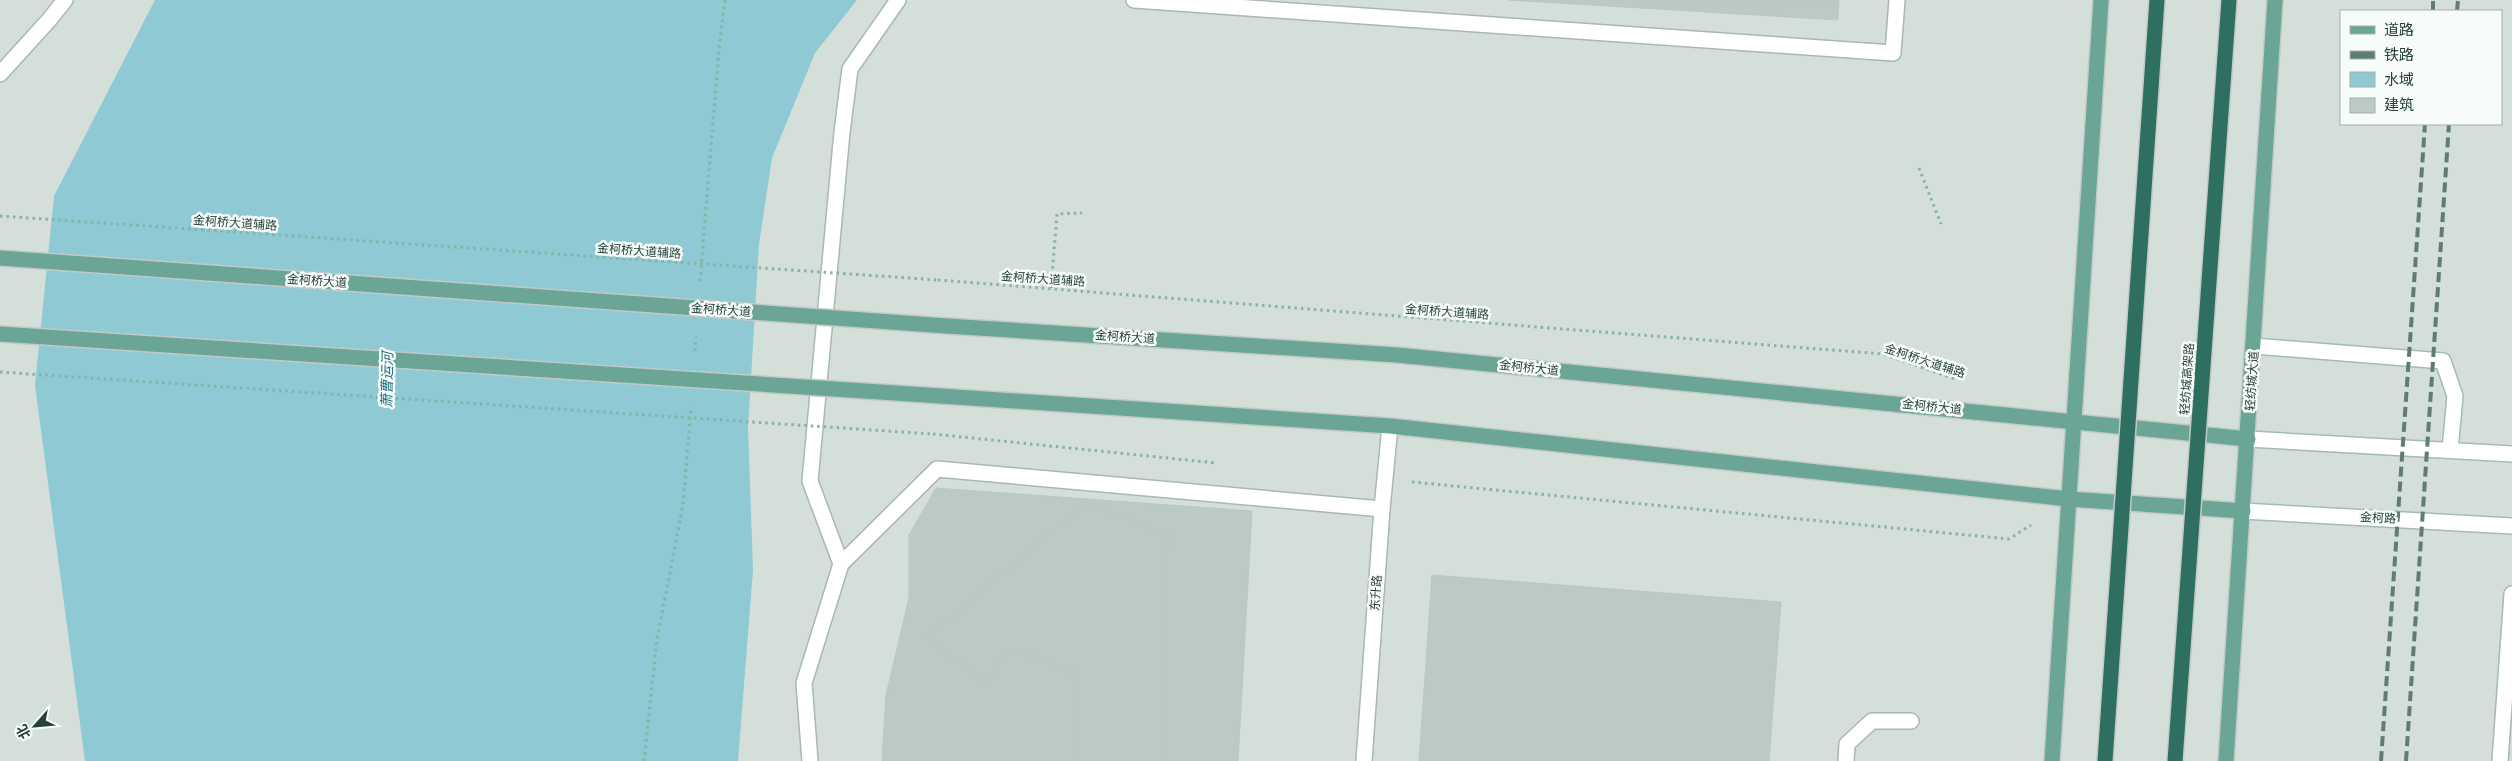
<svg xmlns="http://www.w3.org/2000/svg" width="2512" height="761" font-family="'Noto Sans','Noto Sans SC',sans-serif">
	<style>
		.built { fill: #d4dfda; fill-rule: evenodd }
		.water { fill: #8ec9d4 }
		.building { fill: #bbcac4; stroke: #b8c9c2 }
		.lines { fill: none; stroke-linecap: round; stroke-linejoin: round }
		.lane-casing { stroke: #a8b8b2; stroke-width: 18 }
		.secondary-casing { stroke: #a4bbb3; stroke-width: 18 }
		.primary-casing { stroke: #c2cac8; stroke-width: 18 }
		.path { stroke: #86b3a5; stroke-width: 3; stroke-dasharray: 2.5 4; stroke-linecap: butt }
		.lane { stroke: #fff; stroke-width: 15 }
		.secondary { stroke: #fff; stroke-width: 15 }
		.primary { stroke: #6aa596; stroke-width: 15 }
		.rail { stroke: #5f7d75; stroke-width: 4; stroke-dasharray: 10 5; stroke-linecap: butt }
		.primary-bridge-casing { stroke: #c2cac8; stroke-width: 18; stroke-linecap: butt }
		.highway-bridge-casing { stroke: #c2cac8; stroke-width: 18; stroke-linecap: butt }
		.path-bridge { stroke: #86b3a5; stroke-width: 3; stroke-dasharray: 2.5 4; stroke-linecap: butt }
		.primary-bridge { stroke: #6aa596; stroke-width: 15 }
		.highway-bridge { stroke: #2f6f62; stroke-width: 15 }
		.labels { text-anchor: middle; stroke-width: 5; stroke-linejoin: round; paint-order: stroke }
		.street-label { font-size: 12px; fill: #24423a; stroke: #f7fbf9 }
		.water-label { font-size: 14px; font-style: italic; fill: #1c6f80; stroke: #f7fbf9 }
	</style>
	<rect width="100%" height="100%" fill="#e6efeb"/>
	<!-- built -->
	<path class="built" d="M0,0H2512V761H0ZM2341,11H2501V124H2341Z"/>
	<!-- water -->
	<polygon class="water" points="155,0 857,0 815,53 772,158 759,244 748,428 753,570 738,761 85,761 35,385 54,196"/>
	<!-- building -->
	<g class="building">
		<polygon points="1509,0 1839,0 1838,20"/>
		<polygon points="936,488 1252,511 1238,761 882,761 886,695 909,598 909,535"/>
		<polygon points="1085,503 1168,534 1161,761 1076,761 1072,671 1013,649 984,681 927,638"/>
		<polygon points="1432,575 1781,602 1769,761 1419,761"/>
	</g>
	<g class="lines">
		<!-- lane casing -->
		<g class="lane-casing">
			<g id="lane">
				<polyline points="1134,0 1893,53 1897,0"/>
				<polyline points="0,74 49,20 65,0"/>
				<polyline points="841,564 937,469 1382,509"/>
				<polyline points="810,761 804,683 841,564 810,481 842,132 850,69 898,0"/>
				<polyline points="1364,761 1382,509 1390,426"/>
				<polyline points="1846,761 1847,744 1872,721 1911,721"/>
				<polyline points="2500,761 2512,594"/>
			</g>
		</g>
		<!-- secondary casing -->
		<g class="secondary-casing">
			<g id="secondary">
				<polyline points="2254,346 2443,361 2455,396 2450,450"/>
				<polyline points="2248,439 2512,454"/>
				<polyline points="2243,511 2512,526"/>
			</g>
		</g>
		<!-- primary casing -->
		<g class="primary-casing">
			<g id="primary">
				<polyline points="947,326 1397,355 2248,439"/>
				<polyline points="941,396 1390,426 2069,499 2243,511"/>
				<polyline points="2052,761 2101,0"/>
				<polyline points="2226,761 2275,0"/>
			</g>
		</g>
		<!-- path -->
		<g class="path">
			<polyline points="1919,168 1941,224"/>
			<polyline points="938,280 1883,354 1955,379"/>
			<polyline points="700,281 719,49 725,0"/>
			<polyline points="1051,288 1057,214 1082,213"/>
			<polyline points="695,351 696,337"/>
			<polyline points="933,434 1216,463"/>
			<polyline points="1412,482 2009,539 2031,525"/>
			<polyline points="644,761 657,639 683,505 691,407"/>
		</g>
		<!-- lane -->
		<use href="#lane" class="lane"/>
		<!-- secondary -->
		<use href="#secondary" class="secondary"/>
		<!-- primary -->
		<use href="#primary" class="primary"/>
		<!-- rail -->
		<g class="rail">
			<polyline points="2433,11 2433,0"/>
			<polyline points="2457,11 2458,0"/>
			<polyline points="2381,761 2425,124"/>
			<polyline points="2406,761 2449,124"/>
		</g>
		<!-- primary-bridge casing -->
		<g class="primary-bridge-casing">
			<g id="primary-bridge">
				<polyline points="0,258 947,326"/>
				<polyline points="0,334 941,396"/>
			</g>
		</g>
		<!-- highway-bridge casing -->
		<g class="highway-bridge-casing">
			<g id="highway-bridge">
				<polyline points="2105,761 2157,0"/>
				<polyline points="2175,761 2229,0"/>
			</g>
		</g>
		<!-- path-bridge -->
		<g class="path-bridge">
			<polyline points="0,216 938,280"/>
			<polyline points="0,372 933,434"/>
		</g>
		<!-- primary-bridge -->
		<use href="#primary-bridge" class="primary-bridge"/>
		<!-- highway-bridge -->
		<use href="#highway-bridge" class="highway-bridge"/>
	</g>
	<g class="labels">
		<!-- street labels -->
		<g class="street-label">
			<text transform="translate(235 223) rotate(4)" y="4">金柯桥大道辅路</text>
			<text transform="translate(639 251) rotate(4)" y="4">金柯桥大道辅路</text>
			<text transform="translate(1043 279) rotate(4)" y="4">金柯桥大道辅路</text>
			<text transform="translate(317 281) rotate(4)" y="4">金柯桥大道</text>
			<text transform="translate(721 310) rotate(4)" y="4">金柯桥大道</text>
			<text transform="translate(1447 312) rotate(4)" y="4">金柯桥大道辅路</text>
			<text transform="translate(1125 337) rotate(4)" y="4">金柯桥大道</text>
			<text transform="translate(1925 361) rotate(18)" y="4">金柯桥大道辅路</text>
			<text transform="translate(1529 368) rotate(6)" y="4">金柯桥大道</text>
			<text transform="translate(2187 379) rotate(-86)" y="4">轻纺城高架路</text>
			<text transform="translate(2252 381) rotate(-86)" y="4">轻纺城大道</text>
			<text transform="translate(1932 407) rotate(6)" y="4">金柯桥大道</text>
			<text transform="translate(2378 518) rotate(3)" y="4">金柯路</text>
			<text transform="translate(1376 593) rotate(-86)" y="4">东升路</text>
		</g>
		<!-- water labels -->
		<g class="water-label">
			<text transform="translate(387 380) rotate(-89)" y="5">萧曹运河</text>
		</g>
	</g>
	<!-- legend -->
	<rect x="2340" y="10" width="162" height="115" fill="#f7fbf9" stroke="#a3b1ad"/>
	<rect x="2350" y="26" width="25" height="8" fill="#6aa596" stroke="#a3b1ad"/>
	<text x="2384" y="35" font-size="15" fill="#24423a">道路</text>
	<rect x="2350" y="51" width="25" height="8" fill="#5f7d75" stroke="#a3b1ad"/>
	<text x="2384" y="60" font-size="15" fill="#24423a">铁路</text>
	<rect x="2350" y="72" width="25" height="15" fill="#8ec9d4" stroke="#a3b1ad"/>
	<text x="2384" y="85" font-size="15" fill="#24423a">水域</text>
	<rect x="2350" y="98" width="25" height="15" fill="#bbcac4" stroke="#a3b1ad"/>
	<text x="2384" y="110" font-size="15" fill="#24423a">建筑</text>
	<!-- north arrow -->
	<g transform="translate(35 726) rotate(243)" stroke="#f7fbf9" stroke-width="4" paint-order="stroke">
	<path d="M0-4L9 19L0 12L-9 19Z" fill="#24423a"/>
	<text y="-8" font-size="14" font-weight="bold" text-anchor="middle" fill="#24423a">北</text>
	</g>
</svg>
